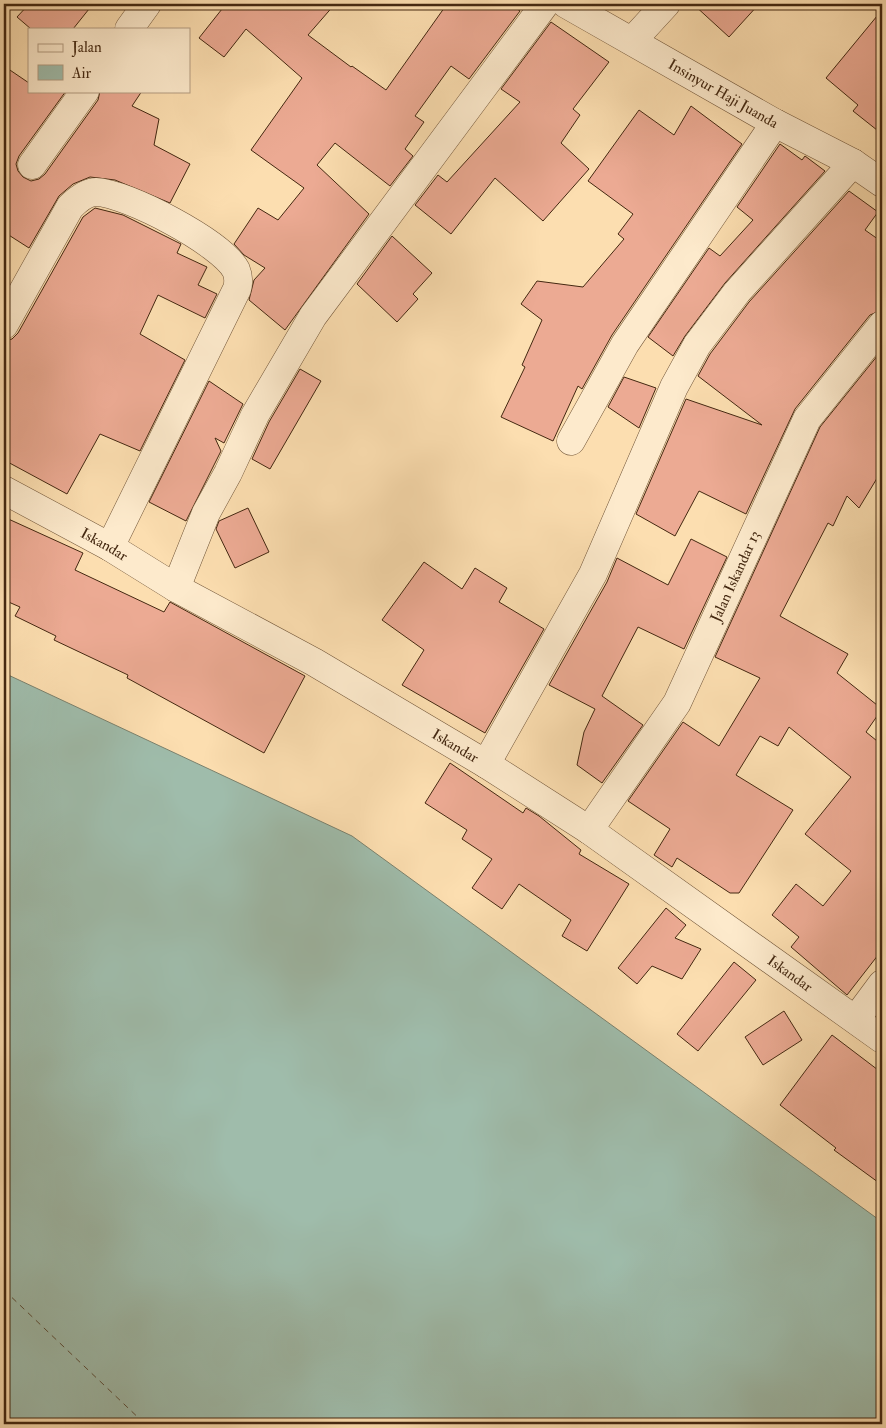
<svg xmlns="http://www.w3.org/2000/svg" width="886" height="1428" font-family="'IM FELL Double Pica',serif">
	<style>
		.water { fill: #9fbcab; stroke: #7b816d }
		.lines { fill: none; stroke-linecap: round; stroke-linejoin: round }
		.ferry { stroke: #5b4d38; stroke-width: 1; stroke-dasharray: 6 5; stroke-linecap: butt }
		.building { fill: #ecaa93; stroke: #442811 }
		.minor-casing { stroke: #725639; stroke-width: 29 }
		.tertiary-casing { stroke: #725639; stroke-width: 29 }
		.minor { stroke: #fdeacc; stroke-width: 28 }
		.tertiary { stroke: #fdeacc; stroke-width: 28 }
		.labels { text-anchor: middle; stroke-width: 4; stroke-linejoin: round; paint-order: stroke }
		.street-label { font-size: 15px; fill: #442811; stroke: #fdeacc }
	</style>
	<rect width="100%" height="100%" fill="#fcdeb0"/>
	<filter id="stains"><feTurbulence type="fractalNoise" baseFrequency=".004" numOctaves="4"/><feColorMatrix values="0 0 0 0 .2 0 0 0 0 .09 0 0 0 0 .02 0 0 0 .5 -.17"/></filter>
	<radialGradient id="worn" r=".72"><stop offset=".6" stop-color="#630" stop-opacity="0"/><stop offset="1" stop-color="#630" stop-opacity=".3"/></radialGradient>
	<!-- water -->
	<polygon class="water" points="4,673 352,836 882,1222 882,1424 4,1424"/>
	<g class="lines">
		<!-- ferry -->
		<polyline class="ferry" points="4,1290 145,1424"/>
	</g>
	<!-- building -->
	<g class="building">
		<polygon points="29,4 93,4 73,29 31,29 17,17"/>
		<polygon points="216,4 335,4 308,35 351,67 352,66 386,90 447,4 510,4 520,11 469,79 451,66 415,116 424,122 405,149 413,156 390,186 335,143 317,165 369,214 285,330 249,300 254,280 265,268 244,255 234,244 258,208 278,220 304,188 251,150 302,78 246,29 224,57 199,38 222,9"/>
		<polygon points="693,4 759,4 729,37"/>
		<polygon points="882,10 882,134 853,111 858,105 826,78"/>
		<polygon points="551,22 609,62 573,109 580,115 561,143 589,169 543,221 495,178 451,234 415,205 438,175 447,182 520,102 501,89"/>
		<polygon points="4,66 29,83 29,91 66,91 19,156 16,164 18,171 23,177 31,181 39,179 45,174 98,100 100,91 142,91 132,106 159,119 154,145 190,164 170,203 115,180 90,177 73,184 59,196 29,248 4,232"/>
		<polygon points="691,106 742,144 612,335 582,389 578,386 553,441 501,417 525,367 522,365 542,320 521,304 537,281 583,287 624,239 618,234 633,214 588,181 639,110 674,135"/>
		<polygon points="780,144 802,160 805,156 825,171 725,283 685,336 673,356 648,337 709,248 720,256 753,220 737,207"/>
		<polygon points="849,191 878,212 865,230 882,242 882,310 870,315 795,409 746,514 699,491 675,536 636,514 686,399 762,425 698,376 710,354 749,302"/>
		<polygon points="95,208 123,215 181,244 177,253 207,267 198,285 217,294 205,318 158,295 140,334 185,360 140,451 100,434 67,494 4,460 4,341 12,339 18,333 83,217"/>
		<polygon points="392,236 432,273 413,294 418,299 397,322 357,284"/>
		<polygon points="882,350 882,470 859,508 847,496 833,526 828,523 780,616 848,654 837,673 882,709 866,732 882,745 882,950 847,995 791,947 799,937 772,915 796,884 823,906 851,871 805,834 851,777 789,727 778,746 760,736 736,775 793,810 739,893 730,893 677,858 672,867 654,855 670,829 628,801 683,722 719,746 760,678 715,657 820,427"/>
		<polygon points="300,369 321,381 270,469 252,459 269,422"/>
		<polygon points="624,377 656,388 639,428 608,407"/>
		<polygon points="209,381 243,404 224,443 215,438 221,451 186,521 149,502"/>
		<polygon points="248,508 269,552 235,568 216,529 219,521"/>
		<polygon points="4,517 83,553 75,570 164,612 170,602 305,676 264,753 127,678 128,675 54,640 56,636 15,616 20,607 4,600"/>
		<polygon points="691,539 727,557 684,649 638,627 602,696 643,725 602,783 577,765 584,732 595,709 549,685 607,582 617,558 668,585"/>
		<polygon points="424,562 462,589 475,568 507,588 499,602 544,629 485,733 402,685 424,650 382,620"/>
		<polygon points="450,763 523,813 526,808 539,816 581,850 579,854 629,884 587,951 562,936 571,920 519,884 502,909 472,888 492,859 462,839 467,830 425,803"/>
		<polygon points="666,908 686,925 675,938 701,949 682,979 652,966 637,984 618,968"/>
		<polygon points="734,962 756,980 698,1051 677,1034"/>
		<polygon points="784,1011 802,1040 763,1065 745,1037"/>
		<polygon points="832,1035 882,1073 882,1185 834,1150 836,1148 780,1105"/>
	</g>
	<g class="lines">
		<!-- minor casing -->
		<g class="minor-casing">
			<g id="minor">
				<polyline points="129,29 147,4"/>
				<polyline points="632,41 666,4"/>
				<polyline points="32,165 85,91"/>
				<path d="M4,325L70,207C76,201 86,192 96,192C127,193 222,243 236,270C239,277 239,282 237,289L110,547"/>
				<polyline points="571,441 625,344 775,123"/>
				<path id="s1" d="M4,490L110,547L176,588L314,662L486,764L589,830L882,1039"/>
				<polyline points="176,588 206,513 228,473 255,415 313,316 545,4"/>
				<polyline points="486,764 593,574 674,387 697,345 737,292 853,163"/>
				<path id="s2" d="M589,830L677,703L807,419L882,325"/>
				<polyline points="856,1019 882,984"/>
			</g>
		</g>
		<!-- tertiary casing -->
		<g class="tertiary-casing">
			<g id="tertiary">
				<path id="s3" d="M566,4L775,123L853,163L882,183"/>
			</g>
		</g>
		<!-- minor -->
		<use href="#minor" class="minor"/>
		<!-- tertiary -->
		<use href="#tertiary" class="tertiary"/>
	</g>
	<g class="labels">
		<!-- street labels -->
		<g class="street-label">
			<text dy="5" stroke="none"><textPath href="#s3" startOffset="181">Insinyur Haji Juanda</textPath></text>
			<text dy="5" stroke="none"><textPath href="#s1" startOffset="114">Iskandar</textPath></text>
			<text dy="5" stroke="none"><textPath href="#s2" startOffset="294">Jalan Iskandar 13</textPath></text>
			<text dy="5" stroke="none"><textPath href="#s1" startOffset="519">Iskandar</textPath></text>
			<text dy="5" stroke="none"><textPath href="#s1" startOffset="924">Iskandar</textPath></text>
		</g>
	</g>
	<!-- margin -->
	<rect width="886" height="1428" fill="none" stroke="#fcdeb0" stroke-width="20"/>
	<rect x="5" y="5" width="876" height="1418" fill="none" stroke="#442811" stroke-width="2.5"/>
	<rect x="10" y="10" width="866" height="1408" fill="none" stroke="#442811"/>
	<!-- legend -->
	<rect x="28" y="28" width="162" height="65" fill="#fdeacc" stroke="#b39c81"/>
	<rect x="38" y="44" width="25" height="8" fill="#fdeacc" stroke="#b39c81"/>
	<text x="72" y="52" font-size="15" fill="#442811">Jalan</text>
	<rect x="38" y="65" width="25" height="15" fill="#9fbcab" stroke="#b39c81"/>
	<text x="72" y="78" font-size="15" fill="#442811">Air</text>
	<rect width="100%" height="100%" filter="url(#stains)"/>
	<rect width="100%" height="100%" fill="url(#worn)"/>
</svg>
